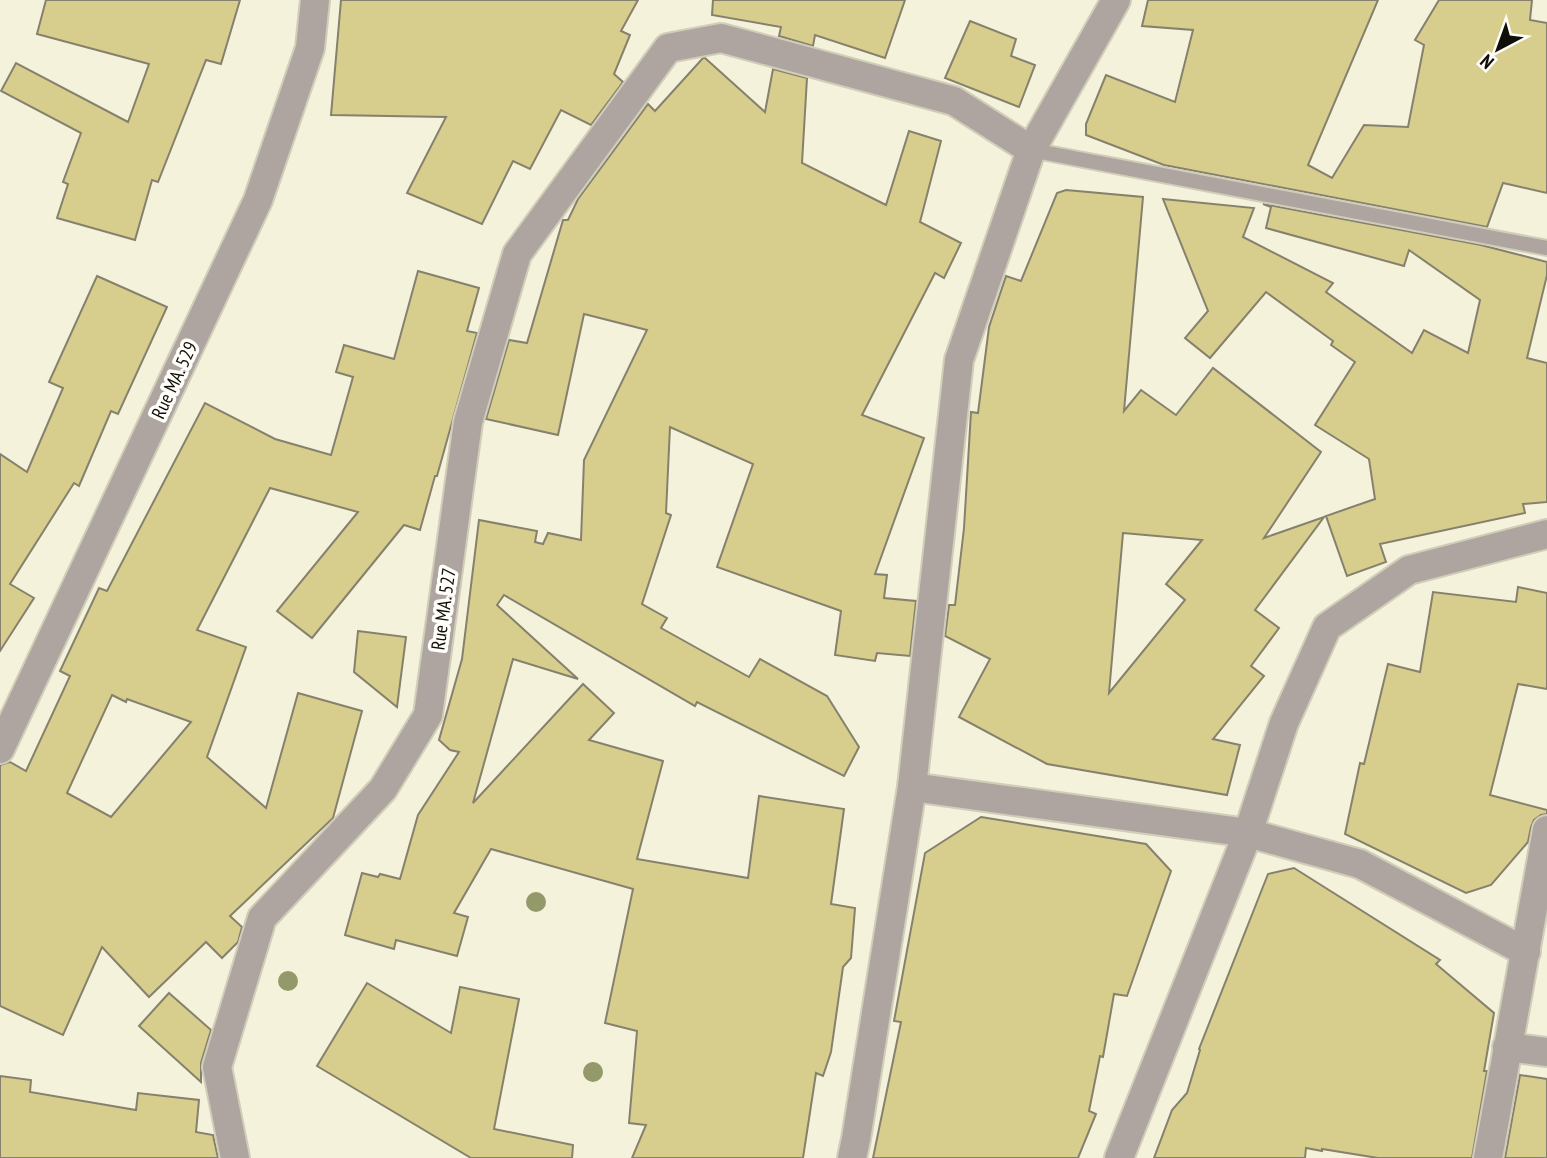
<svg xmlns="http://www.w3.org/2000/svg" width="1547" height="1158" font-family="'PT Sans Narrow',sans-serif">
	<style>
		.building { fill: #d7cd8d; stroke: #85816d; stroke-width: 2; fill-rule: evenodd }
		.lines { fill: none; stroke-linecap: round; stroke-linejoin: round }
		.service-casing { stroke: #d0ceb9; stroke-width: 18 }
		.minor-casing { stroke: #d0ceb9; stroke-width: 32 }
		.service { stroke: #afa5a0; stroke-width: 14 }
		.minor { stroke: #afa5a0; stroke-width: 28 }
		.tree { fill: #939969 }
		.labels { text-anchor: middle; stroke-width: 7; stroke-linejoin: round; paint-order: stroke }
		.street-label { font-size: 19px; fill: #100f07; stroke: #fffefa }
	</style>
	<rect width="100%" height="100%" fill="#f5f2db"/>
	<!-- building -->
	<g class="building">
		<polygon points="46,0 240,0 221,64 206,60 158,182 152,180 135,240 57,218 68,184 63,182 81,133 1,91 16,63 128,122 149,64 37,34"/>
		<polygon points="341,0 638,0 621,31 630,35 614,74 623,82 591,125 561,110 530,169 513,161 482,224 407,193 446,117 331,115"/>
		<polygon points="713,0 905,0 885,58 815,35 813,46 779,36 781,27 712,15"/>
		<polygon points="1148,0 1378,0 1308,165 1332,178 1364,125 1408,127 1424,45 1415,40 1439,0 1532,0 1530,20 1547,23 1547,193 1503,183 1487,227 1164,165 1086,135 1086,124 1106,75 1175,102 1193,30 1142,26"/>
		<polygon points="970,21 1016,39 1011,56 1035,65 1019,107 945,78"/>
		<polygon points="703,58 705,58 765,112 773,69 807,78 802,163 886,205 909,131 941,141 920,222 961,243 944,278 935,273 862,415 924,438 875,574 887,575 884,598 916,601 910,656 877,653 875,661 835,655 841,611 717,567 753,464 670,427 666,513 671,515 642,604 667,618 661,628 749,677 760,659 827,696 859,747 844,776 697,702 695,706 504,595 497,605 578,679 513,659 473,803 583,684 614,713 589,740 663,761 637,859 748,878 759,796 844,809 831,904 855,908 851,958 843,967 831,1052 823,1076 816,1073 803,1158 632,1158 646,1125 629,1123 637,1031 605,1023 633,889 491,849 454,913 468,917 457,956 396,940 394,949 345,935 362,873 378,877 380,874 400,879 418,815 459,752 450,750 439,740 462,659 479,520 537,531 535,542 543,544 548,533 581,540 584,460 647,330 584,314 558,435 486,419 509,340 527,343 563,220 568,220 578,199 648,104 655,111"/>
		<path d="M1066,190L1143,197L1124,411L1141,390L1176,415L1213,368L1321,452L1264,538L1324,517L1255,610L1279,628L1251,666L1264,676L1213,739L1240,745L1227,795L1047,764L959,717L990,659L945,636L949,605H955L964,528L971,412L978,413L989,327L1006,276L1021,281L1057,193ZM1123,533L1202,540L1166,584L1185,600L1109,693Z"/>
		<polygon points="1163,199 1254,208 1243,237 1333,283 1326,292 1412,353 1424,330 1468,353 1480,300 1409,250 1404,266 1266,228 1271,207 1263,204 1481,245 1547,262 1547,275 1527,358 1547,363 1547,502 1523,504 1525,513 1380,544 1386,562 1347,576 1326,516 1375,499 1369,459 1315,425 1355,362 1331,345 1333,341 1266,292 1210,358 1185,338 1208,311"/>
		<path d="M418,271L479,288L467,331L477,333L437,476H435L420,530L404,525L312,638L277,611L358,512L270,488L197,630L246,647L207,757L266,808L298,693L362,711L333,818L230,916L242,927L238,942L222,958L206,942L149,997L102,947L63,1035L0,1006V765L10,762L26,771L70,676L60,671L99,588L107,591L205,403L275,439L331,455L353,377L336,372L344,345L394,359ZM112,695L126,702L127,699L191,722L111,817L67,793Z"/>
		<polygon points="97,276 167,307 118,414 111,411 79,486 74,483 10,584 34,598 0,651 0,454 27,472 63,388 49,382"/>
		<polygon points="1518,587 1547,593 1547,689 1518,684 1490,795 1547,810 1547,814 1541,815 1534,820 1531,827 1528,842 1491,885 1466,893 1345,834 1360,763 1364,764 1388,664 1420,672 1433,592 1516,602"/>
		<polygon points="358,631 406,637 397,707 354,672"/>
		<polygon points="981,817 1146,844 1171,871 1127,996 1114,994 1103,1057 1100,1056 1089,1111 1096,1114 1078,1158 873,1158 901,1022 894,1021 925,853"/>
		<polygon points="1294,868 1440,960 1436,964 1494,1013 1484,1071 1487,1071 1472,1158 1378,1158 1322,1149 1322,1151 1306,1148 1305,1158 1154,1158 1172,1110 1187,1093 1200,1050 1199,1049 1268,874"/>
		<polygon points="367,983 451,1033 460,987 519,999 494,1129 573,1145 572,1158 471,1158 317,1066"/>
		<polygon points="169,993 211,1030 201,1063 201,1082 139,1026"/>
		<polygon points="1520,1075 1547,1079 1547,1158 1505,1158"/>
		<polygon points="0,1076 31,1080 30,1092 136,1110 138,1093 199,1100 196,1132 213,1135 218,1158 0,1158"/>
	</g>
	<g class="lines">
		<!-- service casing -->
		<g class="service-casing">
			<polyline id="service" points="1031,150 1547,248"/>
		</g>
		<!-- minor casing -->
		<g class="minor-casing">
			<g id="minor">
				<polyline points="0,749 258,200 310,48 315,0"/>
				<polyline points="912,787 1248,833 1360,864 1526,952"/>
				<polyline points="1507,1047 1547,1052"/>
				<polyline points="235,1158 217,1067 262,918 383,789 428,715 468,422 517,254 668,48 721,38 954,101 1031,150"/>
				<polyline points="852,1158 856,1139 912,787 959,360 1031,150 1116,0"/>
				<polyline points="1119,1158 1248,833 1284,723 1327,627 1409,570 1547,534"/>
				<polyline points="1488,1158 1547,830"/>
			</g>
		</g>
		<!-- service -->
		<use href="#service" class="service"/>
		<!-- minor -->
		<use href="#minor" class="minor"/>
	</g>
	<!-- trees -->
	<g class="tree">
		<circle cx="536" cy="902" r="10"/>
		<circle cx="288" cy="981" r="10"/>
		<circle cx="593" cy="1072" r="10"/>
	</g>
	<g class="labels">
		<!-- street labels -->
		<g class="street-label">
			<text transform="translate(174 380) rotate(-65)" y="7">Rue MA. 529</text>
			<text transform="translate(443 609) rotate(-82)" y="7">Rue MA. 527</text>
		</g>
	</g>
	<!-- north arrow -->
	<g transform="translate(1498 49) rotate(221)" stroke="#fffefa" stroke-width="5" paint-order="stroke">
	<path d="M0-5L12 26L0 18L-12 26Z" fill="#100f07"/>
	<text y="-10" font-size="19" font-weight="bold" text-anchor="middle" fill="#100f07">N</text>
	</g>
</svg>
